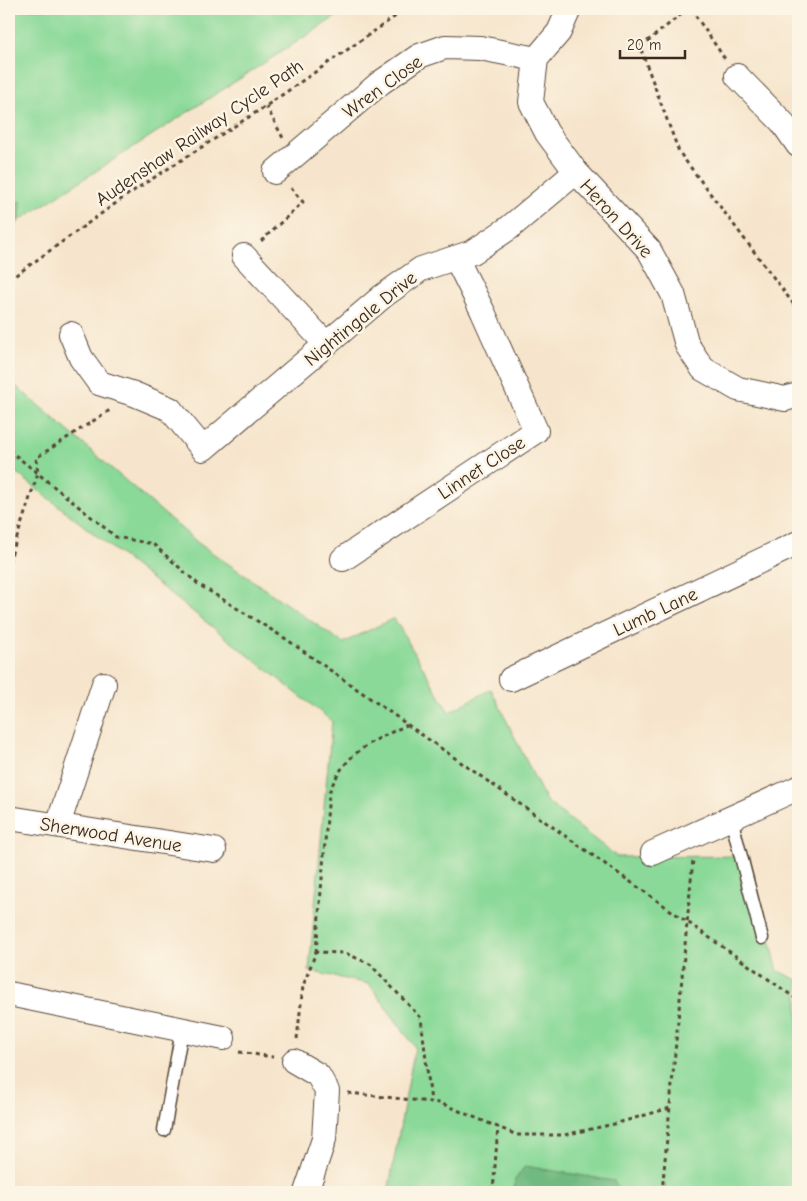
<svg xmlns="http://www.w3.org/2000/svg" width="807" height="1201" font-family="'Comic Neue',sans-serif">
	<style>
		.green { fill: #8ad998; stroke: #62825b }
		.forest { fill: #6fb980; stroke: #55724f }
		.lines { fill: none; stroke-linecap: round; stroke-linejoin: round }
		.lane-casing { stroke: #574638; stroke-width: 15 }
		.street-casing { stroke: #574638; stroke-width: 26 }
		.path { stroke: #574638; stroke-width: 3; stroke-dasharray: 4 4; stroke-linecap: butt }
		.lane { stroke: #fff; stroke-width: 12 }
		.street { stroke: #fff; stroke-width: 24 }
		.labels { text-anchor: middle; stroke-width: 5; stroke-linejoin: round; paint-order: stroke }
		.street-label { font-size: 19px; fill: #3b2a1e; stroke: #fcf5e5 }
	</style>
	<rect width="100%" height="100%" fill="#fcf5e5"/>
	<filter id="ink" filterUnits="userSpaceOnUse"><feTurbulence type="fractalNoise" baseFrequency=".02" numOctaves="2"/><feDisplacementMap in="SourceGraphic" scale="10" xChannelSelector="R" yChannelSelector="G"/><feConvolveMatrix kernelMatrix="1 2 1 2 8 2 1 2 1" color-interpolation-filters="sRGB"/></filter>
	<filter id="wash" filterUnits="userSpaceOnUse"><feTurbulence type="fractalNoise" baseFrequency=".0096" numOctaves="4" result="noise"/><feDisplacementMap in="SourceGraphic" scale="20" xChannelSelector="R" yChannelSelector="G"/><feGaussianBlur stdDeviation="1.12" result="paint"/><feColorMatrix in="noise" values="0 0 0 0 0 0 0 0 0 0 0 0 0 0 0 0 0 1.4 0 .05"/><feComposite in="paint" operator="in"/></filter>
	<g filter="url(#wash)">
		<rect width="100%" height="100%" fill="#f6e5cc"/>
		<!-- green -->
		<g class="green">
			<polygon points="9,9 348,9 20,220 21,202 9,205"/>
			<polygon points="9,380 198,543 343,643 394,618 449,712 491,689 546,801 617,857 749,856 778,971 798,980 798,1192 388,1192 415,1047 369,984 309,971 332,721 9,467"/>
		</g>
		<!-- forest -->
		<g class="forest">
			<polygon points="21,201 20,220 9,232 9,205"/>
			<polygon points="525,1166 614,1181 621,1192 514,1192 515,1180"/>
		</g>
	</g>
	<g filter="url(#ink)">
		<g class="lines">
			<!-- lane casing -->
			<g class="lane-casing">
				<g id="lane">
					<polyline points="731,818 762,938"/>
					<polyline points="164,1130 182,1030"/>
				</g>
			</g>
			<!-- street casing -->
			<g class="street-casing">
				<g id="street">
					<polyline points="569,9 559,32 536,59 531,102 547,133 576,172 649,250 673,294 687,345 703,369 738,389 785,399 798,395"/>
					<polyline points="737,76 782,122 798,145"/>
					<polyline points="275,172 380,83 419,56 445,47 480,48 536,59"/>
					<polyline points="244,256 326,344"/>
					<polyline points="71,334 81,358 99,383 134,394 170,409 203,449 383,296 421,269 473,252 509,228 576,172"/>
					<polyline points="343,559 536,431 483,312 456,258"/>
					<polyline points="511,679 798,543"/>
					<polyline points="9,818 214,850"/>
					<polyline points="58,825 104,684"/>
					<polyline points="653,853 798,788"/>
					<polyline points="9,994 223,1038"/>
					<polyline points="294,1061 318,1075 327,1091 324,1139 306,1192"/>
				</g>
			</g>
			<!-- path -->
			<g class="path">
				<polyline points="688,9 640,47 679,152 798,310"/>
				<polyline points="691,9 725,59"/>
				<polyline points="266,106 283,138"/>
				<polyline points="261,241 303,202 291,188"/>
				<polyline points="9,280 130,193 266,106 406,9"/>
				<polyline points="9,450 116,537 153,544 198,584 286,639 798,1000"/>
				<polyline points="9,562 38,473 36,458 110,410"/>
				<path d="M316,952L329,793C344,753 370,742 407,725"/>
				<polyline points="297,1039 303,986 316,952 345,953 370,964 421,1018 431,1102"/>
				<polyline points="239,1052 273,1057"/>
				<polyline points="348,1093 440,1103 517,1135 564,1135 614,1124 670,1108"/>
				<polyline points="493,1192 498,1127"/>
				<polyline points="662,1192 693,859"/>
			</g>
			<!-- lane -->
			<use href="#lane" class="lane"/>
			<!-- street -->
			<use href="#street" class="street"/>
		</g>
	</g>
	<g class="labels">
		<!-- street labels -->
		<g class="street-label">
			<text transform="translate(382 86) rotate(-36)" y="7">Wren Close</text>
			<text transform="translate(199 132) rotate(-34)" y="7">Audenshaw Railway Cycle Path</text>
			<text transform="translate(617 218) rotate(48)" y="7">Heron Drive</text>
			<text transform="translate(360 318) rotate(-39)" y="7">Nightingale Drive</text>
			<text transform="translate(481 467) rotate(-33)" y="7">Linnet Close</text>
			<text transform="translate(655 611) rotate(-25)" y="7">Lumb Lane</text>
			<text transform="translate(111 834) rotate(9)" y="7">Sherwood Avenue</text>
		</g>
	</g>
	<!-- margin -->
	<rect width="807" height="1201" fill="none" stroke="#fcf5e5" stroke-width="30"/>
	<!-- scale -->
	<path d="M620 50v8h65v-8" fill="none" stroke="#3b2a1e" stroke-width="2.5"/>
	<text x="627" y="50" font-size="15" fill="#3b2a1e" stroke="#fcf5e5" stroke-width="4" paint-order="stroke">20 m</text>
</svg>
